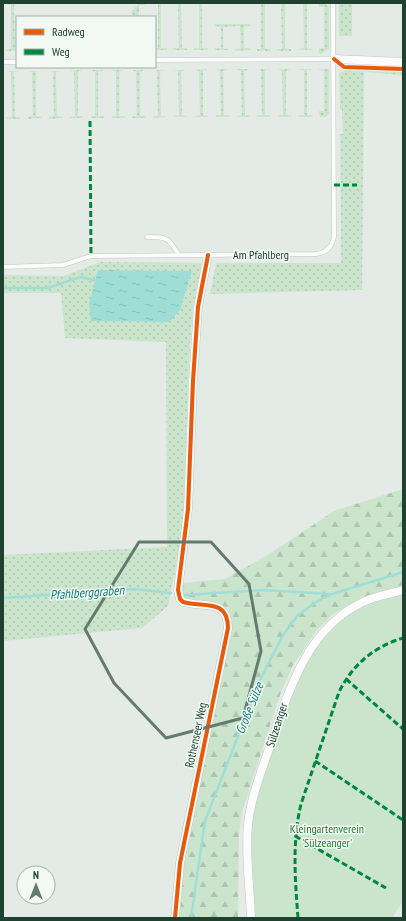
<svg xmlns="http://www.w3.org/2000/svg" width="406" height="921" font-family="'PT Sans Narrow',sans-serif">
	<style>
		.grass { fill: url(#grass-dots) }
		.forest { fill: url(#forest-firs) }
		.garden { fill: #cbe5cd }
		.water { fill: url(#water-ripples) }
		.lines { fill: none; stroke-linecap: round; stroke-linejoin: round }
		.stream { stroke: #9fded7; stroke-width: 2.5 }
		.service-casing { stroke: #c1c7c3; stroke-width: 5 }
		.minor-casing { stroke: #c1c7c3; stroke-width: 9 }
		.service { stroke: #fbfcfb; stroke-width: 4 }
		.minor { stroke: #fbfcfb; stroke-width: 8 }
		.quiet { stroke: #00873e; stroke-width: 3; stroke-dasharray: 6 3; stroke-linecap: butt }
		.cycleway-casing { stroke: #f2f9f4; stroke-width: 6 }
		.cycleway { stroke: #e8590c; stroke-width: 4 }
		.marked { fill: none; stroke: #647c6f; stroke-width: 3; stroke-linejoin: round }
		.labels { text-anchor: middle; stroke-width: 3; stroke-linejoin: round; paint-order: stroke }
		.street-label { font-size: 12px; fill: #1f412f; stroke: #f2f9f4 }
		.park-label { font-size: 12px; fill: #247d30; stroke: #f2f9f4 }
		.water-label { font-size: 13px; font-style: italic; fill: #117e76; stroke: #f2f9f4 }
	</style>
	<defs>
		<pattern id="grass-dots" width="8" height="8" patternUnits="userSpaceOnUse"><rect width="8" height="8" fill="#cbe5cd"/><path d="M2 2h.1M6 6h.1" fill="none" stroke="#aec6b0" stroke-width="1.8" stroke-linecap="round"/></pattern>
		<pattern id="forest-firs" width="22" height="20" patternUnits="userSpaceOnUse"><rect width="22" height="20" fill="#cbe5cd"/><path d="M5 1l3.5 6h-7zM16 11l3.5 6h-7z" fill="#aec6b0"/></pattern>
		<pattern id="water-ripples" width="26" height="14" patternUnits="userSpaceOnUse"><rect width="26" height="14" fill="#9fded7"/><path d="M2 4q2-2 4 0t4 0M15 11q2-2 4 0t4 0" fill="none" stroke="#88c0b9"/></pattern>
	</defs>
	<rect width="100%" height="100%" fill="#e4eae6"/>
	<!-- grass -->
	<g class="grass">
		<polygon points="19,3 14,5 15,49 17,51 6,51 6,50 11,49 11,5 6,4"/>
		<polygon points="145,3 145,5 139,5 139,17 136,17 136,15 131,15 132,10 139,4"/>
		<polygon points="152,3 166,3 161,3 161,48 167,48 167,50 155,50 155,48 158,48 158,4"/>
		<polygon points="178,3 181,3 182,48 187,48 187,50 173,50 173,48 179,48"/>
		<polygon points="199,3 202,3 202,48 208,48 208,50 194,50 194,48 199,48"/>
		<polygon points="256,3 270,3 265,4 265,49 270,49 270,51 257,51 257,49 261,49 261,4"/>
		<polygon points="277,3 290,3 285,4 285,49 291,49 291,51 277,51 277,49 282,49 281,4"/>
		<polygon points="311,3 307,4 307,48 312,49 312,50 299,50 299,49 304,48 303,4 299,3"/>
		<polygon points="319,3 325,3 329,7 329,49 321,54 319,53 319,48 324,48 324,7 319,7"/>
		<rect x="339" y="3" width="13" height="33"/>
		<polygon points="215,24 250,24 250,26 244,27 244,48 250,48 250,50 235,51 235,49 241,48 240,26 223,27 223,48 229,49 229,50 215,50 215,48 221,48 221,27 215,26"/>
		<polygon points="349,68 403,70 403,75 364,72 362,290 210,294 216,263 341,263 340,134 343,134 342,109 340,109 339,73"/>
		<polygon points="208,69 203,71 203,115 208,116 208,117 195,117 195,116 200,115 199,71 195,70"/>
		<polygon points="215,69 229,69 223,71 224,115 229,115 229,117 216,117 216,115 221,115 220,71"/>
		<polygon points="236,69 250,69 244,71 245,115 250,115 250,117 237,117 237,116 242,115 241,71"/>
		<polygon points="257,69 270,69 265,70 265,115 271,115 270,117 257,117 257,115 262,115 261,70"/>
		<polygon points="278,69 291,69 286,71 286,115 292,115 291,117 278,117 278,115 283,115 282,71"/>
		<polygon points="299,69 313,69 307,70 307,115 313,115 312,117 299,117 299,115 304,115 304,70"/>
		<polygon points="319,69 329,69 329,113 326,117 320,117 319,111 324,111 324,71 319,70"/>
		<polygon points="70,70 83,70 78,72 78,116 83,116 83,118 70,118 70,117 75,116 74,72"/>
		<polygon points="90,70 104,70 98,72 98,116 104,116 104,118 91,118 91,116 95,116 95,72"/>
		<polygon points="111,70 125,70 119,72 119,116 125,116 125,118 112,118 112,116 116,116 116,72"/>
		<polygon points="132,70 145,70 140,72 140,116 145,116 145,118 132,118 132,116 137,116 136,72"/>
		<polygon points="152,70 166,70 160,71 161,116 166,116 166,117 153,118 153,116 158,116 157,71"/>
		<polygon points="173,70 187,70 181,71 182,115 187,116 187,117 174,117 174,116 179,115 178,71"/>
		<polygon points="6,71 20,71 14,72 15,117 20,117 20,119 7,119 7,117 12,117 11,72"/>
		<polygon points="28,71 41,71 36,72 36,116 42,117 41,118 28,119 28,117 33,116 32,72"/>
		<polygon points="48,71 62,71 56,72 57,116 62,117 62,118 49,119 49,117 54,116 53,72"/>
		<polygon points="100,262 202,263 193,307 190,343 183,522 178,557 168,606 142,628 3,641 3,555 167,547 166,342 65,338 61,293 3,293 3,275 64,276"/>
	</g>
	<!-- forest -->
	<polygon class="forest" points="403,489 403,585 362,597 333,614 317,630 293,665 281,692 242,812 239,835 238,918 178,918 182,867 231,621 228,607 183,598 181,594 182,583 225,579 271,553 334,511"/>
	<!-- garden -->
	<path class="garden" d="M403,594V901L392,918H254C252,885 248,851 252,818C255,794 266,769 274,746C291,692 310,630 365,605C377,600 390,597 403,594Z"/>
	<!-- water -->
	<polygon class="water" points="98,270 191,271 192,271 180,310 169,322 91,321 89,304"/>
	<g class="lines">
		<!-- stream -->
		<g class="stream">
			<polyline points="3,288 48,288 80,277 94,280"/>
			<polyline points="185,595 262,590 330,594"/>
			<polyline points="3,598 134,589 171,593"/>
			<polyline points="191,918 205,821 259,682 283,635 298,615 319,600 332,594 403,572"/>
		</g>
		<!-- service casing -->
		<g class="service-casing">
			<g id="service">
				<polyline points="155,60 334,59"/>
				<polyline points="3,62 17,62"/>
				<path d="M147,237C167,237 168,237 179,255"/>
				<path d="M3,267L63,265L91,256L316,254C326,253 332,247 334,237L333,3"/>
			</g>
		</g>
		<!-- minor casing -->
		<g class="minor-casing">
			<g id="minor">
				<polyline points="334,59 403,62"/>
				<path d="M175,918L180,863L228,628C228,598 203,608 183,602L180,599L178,590L188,509L193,381L198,307L208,255"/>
				<path d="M251,918C250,887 245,855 248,824C251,796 263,767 272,740C290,687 308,628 363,602C375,596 390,594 403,590"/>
			</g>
		</g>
		<!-- service -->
		<use href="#service" class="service"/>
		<!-- minor -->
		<use href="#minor" class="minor"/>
		<!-- quiet -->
		<g class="quiet">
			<polyline points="90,121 91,256"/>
			<polyline points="334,185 357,185"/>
			<polyline points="346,679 403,729"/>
			<polyline points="315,761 403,820"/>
			<polyline points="295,836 386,888"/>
			<path d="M298,918C295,879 292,842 301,804L339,692C353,664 374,647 403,638"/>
		</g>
		<!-- cycleway casing -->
		<g class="cycleway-casing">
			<g id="cycleway">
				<polyline points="334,59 344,67 403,69"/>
				<path d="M175,918L180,863L228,628C228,598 203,608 183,602L180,599L178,590L188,509L193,381L198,307L208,255"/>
			</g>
		</g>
		<!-- cycleway -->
		<use href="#cycleway" class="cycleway"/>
	</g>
	<!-- marked area -->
	<path class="marked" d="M139,542H211L249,584L261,651L243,718L166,738L114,683L85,629Z"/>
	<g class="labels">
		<!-- street labels -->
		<g class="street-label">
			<text x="261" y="259">Am Pfahlberg</text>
			<text transform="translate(277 725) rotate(-72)" y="4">Sülzeanger</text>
			<text transform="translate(196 735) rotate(-78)" y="4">Rothenseer Weg</text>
		</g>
		<!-- park labels -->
		<g class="park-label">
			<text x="327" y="833">Kleingartenverein<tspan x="327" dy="14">'Sülzeanger'</tspan></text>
		</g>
		<!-- water labels -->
		<g class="water-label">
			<text transform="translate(87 592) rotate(-4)" y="5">Pfahlberggraben</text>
			<text transform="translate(249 708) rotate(-68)" y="5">Große Sülze</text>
		</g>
	</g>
	<!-- border -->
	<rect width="406" height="921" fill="none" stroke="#1f412f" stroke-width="8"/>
	<!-- legend -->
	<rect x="16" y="16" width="140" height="52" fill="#f2f9f4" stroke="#9eafa5"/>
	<rect x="24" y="29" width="20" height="6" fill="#e8590c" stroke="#9eafa5"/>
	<text x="52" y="36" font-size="12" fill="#1f412f">Radweg</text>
	<rect x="24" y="49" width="20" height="6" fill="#00873e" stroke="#9eafa5"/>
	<text x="52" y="56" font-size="12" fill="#1f412f">Weg</text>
	<!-- north arrow -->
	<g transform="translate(36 885)"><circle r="19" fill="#f2f9f4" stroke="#9eafa5"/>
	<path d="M0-3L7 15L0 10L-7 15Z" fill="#647c6f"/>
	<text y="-6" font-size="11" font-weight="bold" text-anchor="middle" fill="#1f412f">N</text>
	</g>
</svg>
